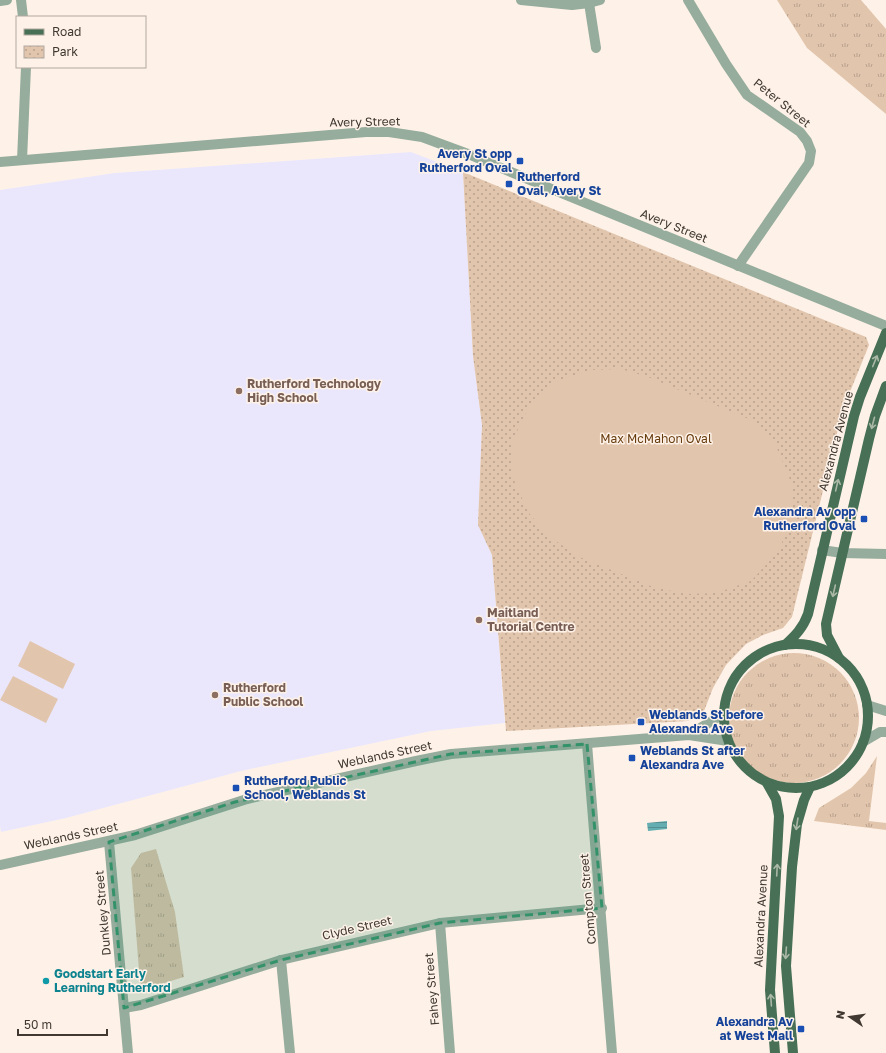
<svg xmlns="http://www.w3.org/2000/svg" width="886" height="1053" font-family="'Golos Text',sans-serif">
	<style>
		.education { fill: #eae7fd }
		.grass { fill: url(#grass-tufts) }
		.park { fill: url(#park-dots) }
		.garden { fill: #e2c5ad }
		.water { fill: url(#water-rules) }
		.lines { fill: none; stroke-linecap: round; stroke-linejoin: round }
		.minor { stroke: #96ac9d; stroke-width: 10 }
		.major { stroke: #477056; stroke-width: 10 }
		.oneway { stroke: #acb8a6 }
		.marked { fill: #34926a; fill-opacity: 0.2; stroke: #34926a; stroke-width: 3; stroke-dasharray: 8 5; stroke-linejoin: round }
		.transit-dot { fill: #1a4fb4; stroke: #fef2e8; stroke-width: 1.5 }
		.education-dot { fill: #8d6e63; stroke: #fef2e8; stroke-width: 1.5 }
		.culture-dot { fill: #0f9aa8; stroke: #fef2e8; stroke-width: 1.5 }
		.labels { text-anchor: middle; stroke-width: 3; stroke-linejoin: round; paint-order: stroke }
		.street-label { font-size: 12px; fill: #403831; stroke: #fef2e8 }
		.transit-label { font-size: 12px; font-weight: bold; fill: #164399; stroke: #fef2e8; text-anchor: start }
		.education-label { font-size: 12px; font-weight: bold; fill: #785e54; stroke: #fef2e8; text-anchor: start }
		.park-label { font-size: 12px; fill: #683d0f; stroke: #fef2e8 }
		.culture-label { font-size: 12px; font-weight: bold; fill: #0d838f; stroke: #fef2e8; text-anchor: start }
	</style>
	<defs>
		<pattern id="grass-tufts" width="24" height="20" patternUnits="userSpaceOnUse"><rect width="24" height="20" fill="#e2c5ad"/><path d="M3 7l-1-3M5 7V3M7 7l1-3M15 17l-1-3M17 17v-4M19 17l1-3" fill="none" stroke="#b9a18d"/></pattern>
		<pattern id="park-dots" width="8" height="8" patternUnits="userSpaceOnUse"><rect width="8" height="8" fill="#e2c5ad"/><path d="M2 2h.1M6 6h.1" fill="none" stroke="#b9a18d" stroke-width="1.8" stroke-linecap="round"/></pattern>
		<pattern id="water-rules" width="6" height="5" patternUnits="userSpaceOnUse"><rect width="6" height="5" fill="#64aeb1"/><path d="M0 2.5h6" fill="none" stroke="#548f91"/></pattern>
	</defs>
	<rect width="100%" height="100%" fill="#fef2e8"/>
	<!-- education -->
	<polygon class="education" points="411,152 463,172 473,356 482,425 478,525 492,555 505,723 431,731 241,771 66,818 1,832 0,826 0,190 115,173"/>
	<!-- grass -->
	<g class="grass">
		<polygon points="777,0 861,0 886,29 886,114 807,48"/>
		<circle cx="794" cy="718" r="65"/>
		<polygon points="877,756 869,821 886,823 886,830 814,821 819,808 851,788 866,773"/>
		<polygon points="156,849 175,912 184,977 148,988 140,983 131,868 141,853"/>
	</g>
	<!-- park -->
	<polygon class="park" points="463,172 866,337 869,345 843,409 792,617 783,628 763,635 746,644 726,665 713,688 704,711 688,721 506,731 492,555 478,525 482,425 473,356"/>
	<!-- garden -->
	<g class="garden">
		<polygon points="621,369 648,377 751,420 776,446 791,482 792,519 778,552 751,581 716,593 686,594 653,587 577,556 549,536 528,512 513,478 513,440 527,410 555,382 591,370"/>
		<polygon points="30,641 75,664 63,689 18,666"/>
		<polygon points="13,676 58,699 46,723 0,700"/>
	</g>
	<!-- water -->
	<polygon class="water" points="667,821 667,829 648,831 647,823"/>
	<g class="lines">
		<!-- minor -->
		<g class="minor">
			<polyline points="21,0 23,17"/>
			<polyline points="521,0 572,5 589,3 600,0"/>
			<polyline points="688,0 726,64 747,95 800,132 807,141 811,151 809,163 738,266"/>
			<polyline points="0,1 7,0"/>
			<polyline points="589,3 596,48"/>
			<polyline points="22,160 26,67"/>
			<polyline points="0,162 366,132 389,132 422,137 468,154 566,195 886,326"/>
			<polyline points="822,550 842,553 886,554"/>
			<polyline points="867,705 886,711"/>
			<polyline points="689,735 723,714"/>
			<polyline points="863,742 880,732 886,732"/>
			<polyline points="587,744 612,1053"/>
			<polyline points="109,842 128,1053"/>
			<polyline points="0,865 135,835 247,799 416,761 451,754 689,735 728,741"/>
			<polyline points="440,923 450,1053"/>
			<polyline points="281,960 290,1053"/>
			<polyline points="124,1008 141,1005 281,960 440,923 602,908"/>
		</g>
		<!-- major -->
		<g class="major">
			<circle cx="796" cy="716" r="72"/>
			<path d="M785,645C795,636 803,628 808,614L854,416L860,397L886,333"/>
			<polyline points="839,658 827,635 826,624 869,439 875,416 886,386"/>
			<polyline points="767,783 776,799 779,816 770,990 775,1053"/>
			<polyline points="793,1053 786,966 792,867 797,824 804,800 810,787"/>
		</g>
	</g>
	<!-- one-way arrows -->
	<defs><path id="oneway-shaft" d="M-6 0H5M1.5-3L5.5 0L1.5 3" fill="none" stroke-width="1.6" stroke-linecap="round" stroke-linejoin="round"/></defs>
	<g class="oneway">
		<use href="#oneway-shaft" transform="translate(875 361) rotate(-68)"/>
		<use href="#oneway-shaft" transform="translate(873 423) rotate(105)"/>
		<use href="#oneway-shaft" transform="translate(837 485) rotate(-77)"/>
		<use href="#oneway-shaft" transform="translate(834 591) rotate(103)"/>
		<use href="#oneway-shaft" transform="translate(797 824) rotate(99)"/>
		<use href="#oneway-shaft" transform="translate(777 870) rotate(-87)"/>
		<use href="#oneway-shaft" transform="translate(786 953) rotate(94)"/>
		<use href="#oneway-shaft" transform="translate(771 1000) rotate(-94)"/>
	</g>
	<!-- marked area -->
	<path class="marked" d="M587,744L602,908L440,923L281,960L124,1008L109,842L235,802L451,754Z"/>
	<!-- markers -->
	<g class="transit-dot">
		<rect x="516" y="157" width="8" height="8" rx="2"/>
		<rect x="505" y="180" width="8" height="8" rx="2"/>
		<rect x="860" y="515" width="8" height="8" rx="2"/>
		<rect x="637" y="718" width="8" height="8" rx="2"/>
		<rect x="628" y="754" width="8" height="8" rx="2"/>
		<rect x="232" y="784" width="8" height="8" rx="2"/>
		<rect x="797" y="1025" width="8" height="8" rx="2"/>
	</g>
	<g class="education-dot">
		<circle cx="239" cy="391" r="4"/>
		<circle cx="479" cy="620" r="4"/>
		<circle cx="215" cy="695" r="4"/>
	</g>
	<circle class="culture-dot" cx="46" cy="981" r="4"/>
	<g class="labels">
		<!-- street labels -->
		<g class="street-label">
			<text transform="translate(782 103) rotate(39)" y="4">Peter Street</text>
			<text transform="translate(365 122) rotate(-1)" y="4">Avery Street</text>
			<text transform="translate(674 226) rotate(22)" y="4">Avery Street</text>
			<text transform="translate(836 441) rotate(-75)" y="4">Alexandra Avenue</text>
			<text transform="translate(385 755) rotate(-12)" y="4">Weblands Street</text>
			<text transform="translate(71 836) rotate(-12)" y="4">Weblands Street</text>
			<text transform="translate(588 899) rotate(-95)" y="4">Compton Street</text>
			<text transform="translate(103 913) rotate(-95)" y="4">Dunkley Street</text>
			<text transform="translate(761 916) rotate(-87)" y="4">Alexandra Avenue</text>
			<text transform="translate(357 928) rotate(-13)" y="4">Clyde Street</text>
			<text transform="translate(432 989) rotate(-95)" y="4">Fahey Street</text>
		</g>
		<!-- transit labels -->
		<g class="transit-label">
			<text x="512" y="158" text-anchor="end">Avery St opp<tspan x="512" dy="14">Rutherford Oval</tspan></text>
			<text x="517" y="181">Rutherford<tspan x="517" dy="14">Oval, Avery St</tspan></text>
			<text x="856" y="516" text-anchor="end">Alexandra Av opp<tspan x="856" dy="14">Rutherford Oval</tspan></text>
			<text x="649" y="719">Weblands St before<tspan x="649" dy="14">Alexandra Ave</tspan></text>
			<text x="640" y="755">Weblands St after<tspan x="640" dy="14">Alexandra Ave</tspan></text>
			<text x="244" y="785">Rutherford Public<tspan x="244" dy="14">School, Weblands St</tspan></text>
			<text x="793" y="1026" text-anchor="end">Alexandra Av<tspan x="793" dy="14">at West Mall</tspan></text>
		</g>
		<!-- education labels -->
		<g class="education-label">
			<text x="247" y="388">Rutherford Technology<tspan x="247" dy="14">High School</tspan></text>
			<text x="487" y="617">Maitland<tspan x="487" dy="14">Tutorial Centre</tspan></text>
			<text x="223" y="692">Rutherford<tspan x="223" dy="14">Public School</tspan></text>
		</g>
		<!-- park labels -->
		<g class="park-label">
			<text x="656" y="443">Max McMahon Oval</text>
		</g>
		<!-- culture labels -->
		<g class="culture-label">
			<text x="54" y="978">Goodstart Early<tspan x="54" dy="14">Learning Rutherford</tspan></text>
		</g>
	</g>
	<!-- legend -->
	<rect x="16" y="16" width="130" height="52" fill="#fef2e8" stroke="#b2a89f"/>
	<rect x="24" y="29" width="20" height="6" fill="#477056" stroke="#b2a89f"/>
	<text x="52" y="36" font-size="12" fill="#403831">Road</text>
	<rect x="24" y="46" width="20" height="12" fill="url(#park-dots)" stroke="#b2a89f"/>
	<text x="52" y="56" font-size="12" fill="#403831">Park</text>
	<!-- north arrow -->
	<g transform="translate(850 1017) rotate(283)" stroke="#fef2e8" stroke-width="3" paint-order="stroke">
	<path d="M0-3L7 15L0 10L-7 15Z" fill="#403831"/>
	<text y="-6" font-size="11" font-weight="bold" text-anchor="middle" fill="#403831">N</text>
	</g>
	<!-- scale -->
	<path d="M18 1029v6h89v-6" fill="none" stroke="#403831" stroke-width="2"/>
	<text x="24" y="1029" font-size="12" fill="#403831" stroke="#fef2e8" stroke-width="3" paint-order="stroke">50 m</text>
</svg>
